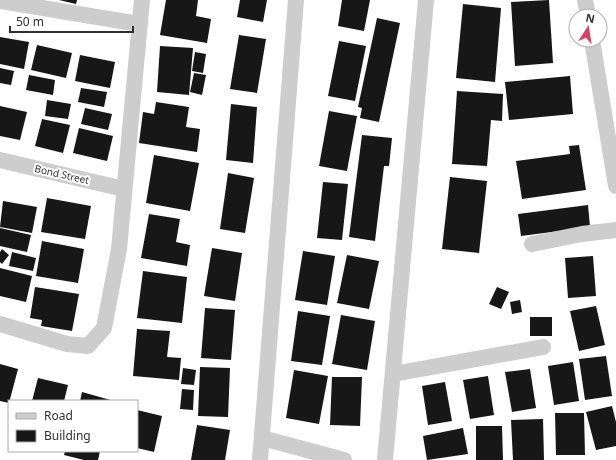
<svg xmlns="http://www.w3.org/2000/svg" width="616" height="460" font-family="'Noto Sans',sans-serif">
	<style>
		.building { fill: #171717 }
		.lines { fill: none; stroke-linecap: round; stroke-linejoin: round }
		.minor { stroke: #cdcdcd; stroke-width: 16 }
		.labels { text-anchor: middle; stroke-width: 4; stroke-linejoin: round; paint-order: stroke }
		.street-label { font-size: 10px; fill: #303030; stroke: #fff }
	</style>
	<rect width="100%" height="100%" fill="#fff"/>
	<!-- building -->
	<g class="building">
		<polygon points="59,0 77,0 76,4"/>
		<polygon points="166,0 198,0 196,16 211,19 207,43 160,35"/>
		<polygon points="240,0 267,0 263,22 237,17"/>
		<polygon points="342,0 370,0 364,31 338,26"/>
		<polygon points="549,0 553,63 515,66 511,2"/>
		<polygon points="463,4 501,8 495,82 456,78"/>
		<polygon points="377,18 400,23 379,122 360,118 362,108 358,107"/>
		<polygon points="239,35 266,39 257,93 230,89"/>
		<polygon points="0,37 29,42 24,69 0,64"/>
		<polygon points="339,41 366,46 355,101 328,96"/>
		<polygon points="37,45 72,53 66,78 31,70"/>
		<polygon points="160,46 193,48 189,95 157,92"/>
		<polygon points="195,52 206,54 203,73 192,71"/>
		<polygon points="80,55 115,62 110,88 75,81"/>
		<polygon points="0,68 14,71 11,85 0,83"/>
		<polygon points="194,73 206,75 202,95 190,92"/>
		<polygon points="29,75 55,80 53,95 26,90"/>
		<polygon points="570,76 573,114 509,120 505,82"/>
		<polygon points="81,88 107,92 104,107 78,102"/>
		<polygon points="457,91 503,94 502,121 491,120 487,166 452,164"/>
		<polygon points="47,100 71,104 68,119 45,116"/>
		<polygon points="156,102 189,107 186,127 200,129 197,152 139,143 143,112 154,114"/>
		<polygon points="231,104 257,107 253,163 226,160"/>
		<polygon points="0,106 27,112 20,140 0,136"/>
		<polygon points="85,108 112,114 108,130 81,124"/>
		<polygon points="329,111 357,116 347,171 319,166"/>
		<polygon points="42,119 70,125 63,153 35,146"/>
		<polygon points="79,128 113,136 107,161 73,153"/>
		<polygon points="362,135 392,138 389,166 384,166 375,241 349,237"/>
		<polygon points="579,145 586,190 522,199 516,161 570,154 569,146"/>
		<polygon points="154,155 199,163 190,211 146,203"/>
		<polygon points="228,173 254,178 245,233 220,229"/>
		<polygon points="450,177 487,181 479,253 442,249"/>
		<polygon points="323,182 348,184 342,240 317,238"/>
		<polygon points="47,198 91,206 85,239 41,232"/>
		<polygon points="3,201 37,207 32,233 0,227"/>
		<polygon points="588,205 590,227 521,236 518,214"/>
		<polygon points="149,214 180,219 176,242 190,245 187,266 141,258"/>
		<polygon points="0,228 31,235 27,252 0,246"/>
		<polygon points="42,241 84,249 78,283 36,276"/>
		<polygon points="212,248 242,253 235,301 204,296"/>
		<polygon points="2,249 9,255 2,264 0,262 0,252"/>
		<polygon points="303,251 335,256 327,305 295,300"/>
		<polygon points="12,252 36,258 33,271 9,266"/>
		<polygon points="347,255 379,261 369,309 337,303"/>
		<polygon points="593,256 596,296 568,298 565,258"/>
		<polygon points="0,268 32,276 26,302 0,296"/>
		<polygon points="143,271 187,277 182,323 137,318"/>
		<polygon points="35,287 79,294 72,331 41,326 42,320 30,318"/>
		<polygon points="497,287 509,292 501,309 489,304"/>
		<polygon points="520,300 522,312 512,314 510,302"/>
		<polygon points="596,306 605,345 579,351 570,311"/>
		<polygon points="205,308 235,310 231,360 201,358"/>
		<polygon points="298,311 330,316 322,365 291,361"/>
		<polygon points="341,315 375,321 367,370 332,364"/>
		<rect x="530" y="317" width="22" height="19"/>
		<polygon points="137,329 170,331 167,357 181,358 179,380 133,376"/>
		<polygon points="606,356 612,396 585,400 579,359"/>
		<polygon points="573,362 579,401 554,405 548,366"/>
		<polygon points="0,364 18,369 9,403 0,401"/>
		<polygon points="200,367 230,368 228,417 198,416"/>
		<polygon points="183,368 196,370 194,385 181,384"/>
		<polygon points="530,369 536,408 512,412 505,372"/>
		<polygon points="294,370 328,376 319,424 286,418"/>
		<polygon points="488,376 494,415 470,419 463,380"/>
		<polygon points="332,377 362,377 360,426 330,425"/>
		<polygon points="38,378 68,385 64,401 32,401"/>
		<polygon points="445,382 452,421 428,425 422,386"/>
		<polygon points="182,389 194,390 193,410 180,409"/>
		<polygon points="82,392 114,401 80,401"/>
		<polygon points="612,406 616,422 616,446 596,450 586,412"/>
		<polygon points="137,410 162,416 154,452 137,448"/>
		<polygon points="555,413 584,413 585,455 556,455"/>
		<polygon points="543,419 544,460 513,460 511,420"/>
		<polygon points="197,425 230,430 225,460 191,460"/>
		<polygon points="476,426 502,426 503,460 476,460"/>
		<polygon points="463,428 468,454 427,460 423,436"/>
		<polygon points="65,451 100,451 98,460 84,460 64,455"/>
	</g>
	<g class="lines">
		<!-- minor -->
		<g class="minor">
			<polyline points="585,0 588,16"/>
			<polyline points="0,1 139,24"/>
			<polyline points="592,40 616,186"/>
			<polyline points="0,160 124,189"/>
			<polyline points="532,244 582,234 616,230"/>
			<polyline points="0,324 67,344 88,346 104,328 119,249 142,0"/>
			<polyline points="393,374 543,347"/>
			<polyline points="262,438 344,460"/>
			<polyline points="260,460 296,0"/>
			<polyline points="385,460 426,0"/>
		</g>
	</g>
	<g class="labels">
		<!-- street labels -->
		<g class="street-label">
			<text transform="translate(62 174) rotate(13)" y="4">Bond Street</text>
		</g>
	</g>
	<!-- legend -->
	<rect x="8" y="400" width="130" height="52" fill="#ffffff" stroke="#acacac"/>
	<rect x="16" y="413" width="20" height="6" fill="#cdcdcd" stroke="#acacac"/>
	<text x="44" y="420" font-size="12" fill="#303030">Road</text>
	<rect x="16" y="430" width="20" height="12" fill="#171717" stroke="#acacac"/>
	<text x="44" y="440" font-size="12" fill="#303030">Building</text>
	<!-- north arrow -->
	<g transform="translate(588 28) rotate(12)"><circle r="19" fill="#ffffff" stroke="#acacac"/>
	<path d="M0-3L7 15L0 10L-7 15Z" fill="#d44465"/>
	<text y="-6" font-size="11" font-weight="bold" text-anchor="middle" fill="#303030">N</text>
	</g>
	<!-- scale -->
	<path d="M10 26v6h123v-6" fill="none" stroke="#303030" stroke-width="2"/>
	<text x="16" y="26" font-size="12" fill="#303030" stroke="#ffffff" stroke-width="3" paint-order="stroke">50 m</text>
</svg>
